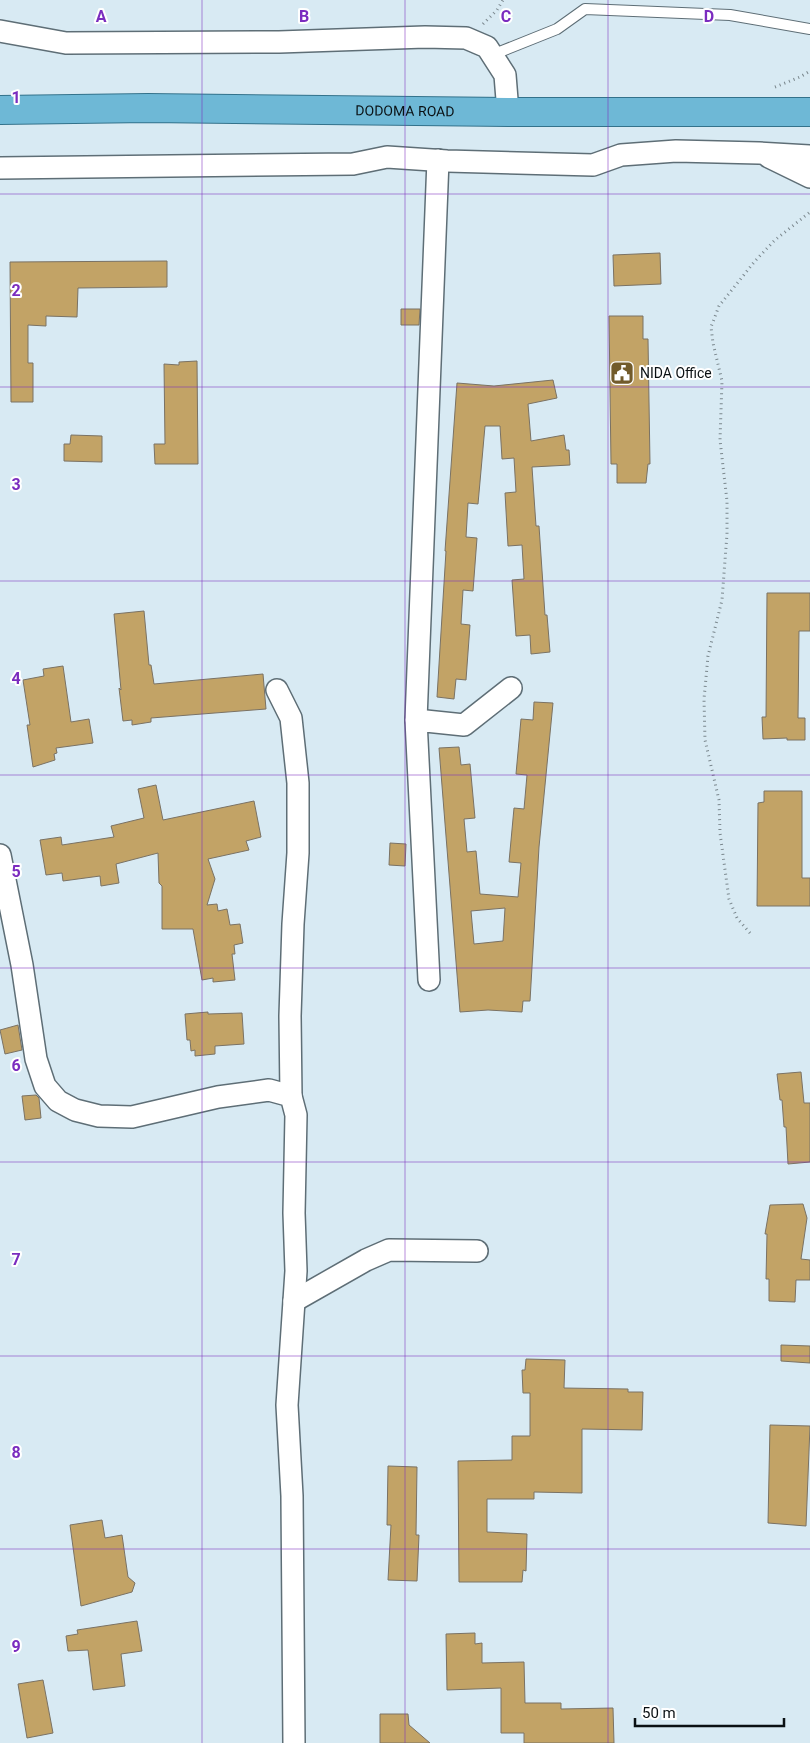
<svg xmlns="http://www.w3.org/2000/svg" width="810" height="1743" font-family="Roboto,sans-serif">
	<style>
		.building { fill: #c2a366; stroke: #7a7264; fill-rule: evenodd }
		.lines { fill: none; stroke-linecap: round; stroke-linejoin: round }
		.service-casing { stroke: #5e6e76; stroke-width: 12 }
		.minor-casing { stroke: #5e6e76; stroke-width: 24 }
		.trunk-casing { stroke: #33728b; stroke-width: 30 }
		.path { stroke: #7a878d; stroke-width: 3; stroke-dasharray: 1 4; stroke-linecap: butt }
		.service { stroke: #fff; stroke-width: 10 }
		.minor { stroke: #fff; stroke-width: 21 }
		.trunk { stroke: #6eb8d6; stroke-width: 28 }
		.grid { fill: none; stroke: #7b2cbf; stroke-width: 1; stroke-opacity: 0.55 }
		.labels { text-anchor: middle; stroke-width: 4; stroke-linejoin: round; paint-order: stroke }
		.street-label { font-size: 14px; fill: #0a1013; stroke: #fff }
		.poi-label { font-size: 14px; fill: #0a1013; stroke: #fff; text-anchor: start }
		.grid-label { font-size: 16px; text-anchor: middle; font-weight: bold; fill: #7b2cbf; stroke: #fff; stroke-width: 4; stroke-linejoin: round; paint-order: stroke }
	</style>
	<rect width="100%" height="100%" fill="#d8eaf3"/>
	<!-- building -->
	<g class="building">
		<polygon points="660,253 661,284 614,286 613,255"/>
		<polygon points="167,261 167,287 78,288 77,317 46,316 46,326 28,325 28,363 33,363 33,402 11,402 10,262"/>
		<polygon points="401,309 420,309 419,325 401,325"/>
		<polygon points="609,316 643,316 643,339 648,339 650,464 648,464 646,483 617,483 617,464 611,464"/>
		<polygon points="197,361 198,464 155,464 154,444 165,444 164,364 179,365 179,362"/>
		<polygon points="553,380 557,398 528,404 531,441 564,435 566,450 569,450 570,465 532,467 536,526 539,526 545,615 547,615 550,652 531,654 530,635 516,636 512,580 524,579 522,545 508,546 505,493 516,492 514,458 502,459 500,426 485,426 478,504 468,503 466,537 477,538 473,591 463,590 461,624 470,625 466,680 456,679 454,699 437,697 446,551 445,551 457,383 494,386"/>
		<polygon points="71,435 102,436 102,462 64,461 64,444 70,444"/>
		<polygon points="767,593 810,593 810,631 799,631 798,718 805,718 805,740 787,740 787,738 763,739 762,717 766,717"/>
		<polygon points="144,611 149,665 151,665 154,684 263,674 266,709 151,718 151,722 132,725 132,720 123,721 119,688 121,690 114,614"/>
		<polygon points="63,666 71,722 89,719 93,743 56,748 57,753 54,754 55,760 33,767 27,725 30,725 23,680 44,676 43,669"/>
		<path d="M534,702L553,703L539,847L530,1001H523L522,1012L488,1010L460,1012L439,748L459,747L461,765L470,764L475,818L464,819L467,852L476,851L480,894L518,897L521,863L509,862L514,808L524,809L527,775L516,774L521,719L533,720ZM505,908L503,941L474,944L471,911Z"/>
		<polygon points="156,785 163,820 254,801 261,837 246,841 249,850 208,859 215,879 207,905 217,904 218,911 227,909 230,925 240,924 243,943 234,945 235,954 232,954 235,980 213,982 213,978 202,980 193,929 162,929 162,886 159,883 158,853 116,864 119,883 101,886 100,876 63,881 62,873 46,875 40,840 61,837 62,845 114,837 111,826 144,818 138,789"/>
		<polygon points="764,791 802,791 802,878 810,878 810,906 757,906 758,803 764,802"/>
		<polygon points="390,843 406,844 405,866 389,865"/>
		<polygon points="208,1012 208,1014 242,1013 244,1044 215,1046 215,1054 195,1056 195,1050 191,1051 190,1040 187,1040 185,1014"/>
		<polygon points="18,1025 22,1050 5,1054 0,1030"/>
		<polygon points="801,1072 804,1103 810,1103 810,1162 788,1164 786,1127 784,1127 782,1100 780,1100 777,1074"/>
		<polygon points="36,1095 39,1098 41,1118 25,1120 22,1096"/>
		<polygon points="803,1204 807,1218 801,1259 810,1260 810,1280 796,1280 795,1302 769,1301 769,1279 766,1279 767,1234 765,1234 770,1205"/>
		<polygon points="781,1345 810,1346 810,1363 781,1361"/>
		<polygon points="526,1359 565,1360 564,1388 628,1389 628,1392 643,1392 642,1430 582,1429 582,1493 534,1492 534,1499 487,1499 487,1532 527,1534 526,1571 523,1570 522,1582 459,1582 458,1461 512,1460 512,1436 530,1436 530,1393 523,1393 522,1370 525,1370"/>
		<polygon points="770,1425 810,1426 806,1526 768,1523"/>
		<polygon points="388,1466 417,1467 416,1535 419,1535 417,1581 388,1580 391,1525 387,1525"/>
		<polygon points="102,1520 105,1538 122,1535 128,1577 135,1583 132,1592 81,1606 70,1525"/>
		<polygon points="137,1621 142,1651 121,1654 125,1686 93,1690 88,1650 68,1651 66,1636 78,1634 77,1630"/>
		<polygon points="475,1633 475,1644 482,1643 482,1663 524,1662 525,1703 561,1703 561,1709 613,1708 614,1743 524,1743 524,1733 501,1733 501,1688 447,1690 446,1634"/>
		<polygon points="43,1680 53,1733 27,1738 18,1684"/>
		<polygon points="380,1714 408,1714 409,1725 430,1743 380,1743"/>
	</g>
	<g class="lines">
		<!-- service casing -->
		<g class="service-casing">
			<polyline id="service" points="492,55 557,29 585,9 730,15 810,29"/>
		</g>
		<!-- minor casing -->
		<g class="minor-casing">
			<g id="minor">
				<polyline points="0,31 66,43 279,42 425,37 466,38 487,47 505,75 508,112"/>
				<polyline points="769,157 810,177"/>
				<polyline points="0,168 353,164 387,157 447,161 593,165 621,155 676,151 759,153 810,156"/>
				<polyline points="277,690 291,718 298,783 298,853 293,924 290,1016 291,1096"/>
				<polyline points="416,720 438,160"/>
				<polyline points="0,855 22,965 36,1059 45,1086 58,1101 75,1110 99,1116 132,1117 218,1097 269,1090 291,1096 296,1115 294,1213 296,1271 287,1405 292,1496 294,1743"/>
				<polyline points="429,980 416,720 464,725 511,688"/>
				<polyline points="294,1301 366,1260 389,1250 477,1251"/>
			</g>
		</g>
		<!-- trunk casing -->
		<g class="trunk-casing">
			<g id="trunk">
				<path id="s1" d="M0,110L148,108L508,112H810"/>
			</g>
		</g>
		<!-- path -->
		<g class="path">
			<polyline points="483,24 497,10 503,0"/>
			<polyline points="775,87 800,77 810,71"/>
			<polyline points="750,933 737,918 729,899 720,833 719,800 705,740 704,699 708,656 722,600 727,534 727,501 720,440 722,381 713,343 711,327 719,306 755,261 775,240 810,212"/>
		</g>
		<!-- service -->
		<use href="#service" class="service"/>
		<!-- minor -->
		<use href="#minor" class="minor"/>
		<!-- trunk -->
		<use href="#trunk" class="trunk"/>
	</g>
	<!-- grid -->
	<path class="grid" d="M202,0V1743M405,0V1743M608,0V1743M0,194H810M0,387H810M0,581H810M0,775H810M0,968H810M0,1162H810M0,1356H810M0,1549H810"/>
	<!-- icons -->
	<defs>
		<g id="civic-square" transform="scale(1.25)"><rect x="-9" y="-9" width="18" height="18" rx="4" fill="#725b2b" stroke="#fff"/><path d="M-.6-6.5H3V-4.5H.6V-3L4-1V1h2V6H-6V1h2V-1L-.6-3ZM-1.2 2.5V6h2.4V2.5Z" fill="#fff"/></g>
	</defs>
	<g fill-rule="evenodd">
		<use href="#civic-square" x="622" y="373"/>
	</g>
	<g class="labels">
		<!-- street labels -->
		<g class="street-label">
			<text dy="5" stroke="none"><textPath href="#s1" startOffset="405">DODOMA ROAD</textPath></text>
		</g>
		<!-- poi labels -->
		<g class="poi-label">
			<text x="640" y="378">NIDA Office</text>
		</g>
	</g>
	<g class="grid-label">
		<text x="101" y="22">A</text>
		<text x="304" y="22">B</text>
		<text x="506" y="22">C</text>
		<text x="709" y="22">D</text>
		<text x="16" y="103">1</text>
		<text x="16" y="296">2</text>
		<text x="16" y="490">3</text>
		<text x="16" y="684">4</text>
		<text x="16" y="877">5</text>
		<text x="16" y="1071">6</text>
		<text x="16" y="1265">7</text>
		<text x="16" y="1458">8</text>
		<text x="16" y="1652">9</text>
	</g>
	<!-- scale -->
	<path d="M635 1718v8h149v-8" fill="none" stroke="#0a1013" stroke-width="2.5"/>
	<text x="642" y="1718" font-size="15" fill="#0a1013" stroke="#ffffff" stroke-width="4" paint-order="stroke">50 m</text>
</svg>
